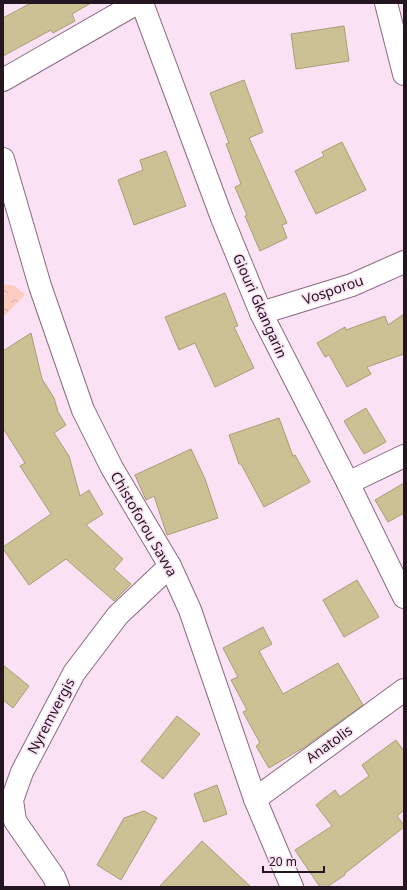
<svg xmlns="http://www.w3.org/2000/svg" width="407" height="890" font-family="'Noto Sans',sans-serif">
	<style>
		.park { fill: url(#park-crowns) }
		.building { fill: #cbc195; stroke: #a89e74 }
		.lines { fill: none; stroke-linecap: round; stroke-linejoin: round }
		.street-casing { stroke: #8d6983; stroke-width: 24 }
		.street { stroke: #fff; stroke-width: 22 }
		.labels { text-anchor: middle; stroke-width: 3.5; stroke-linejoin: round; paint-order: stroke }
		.street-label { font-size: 14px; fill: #241620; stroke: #fae1f3 }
	</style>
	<defs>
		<pattern id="park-crowns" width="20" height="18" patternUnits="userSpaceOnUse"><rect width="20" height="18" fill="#fccdc0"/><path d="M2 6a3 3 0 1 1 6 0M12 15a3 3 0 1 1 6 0" fill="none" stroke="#d8afa5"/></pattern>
	</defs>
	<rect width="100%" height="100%" fill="#fae1f3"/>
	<!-- park -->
	<polygon class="park" points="3,284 15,286 25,295 3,317"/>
	<!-- building -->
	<g class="building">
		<polygon points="31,3 91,3 72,14 75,21 53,33 51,30 3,56 3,18"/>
		<polygon points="344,26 349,61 296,69 291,34"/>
		<polygon points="244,80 263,132 249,138 287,223 282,225 287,238 260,251 245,216 247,215 235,187 241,184 226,144 229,143 210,93"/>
		<polygon points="342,142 366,190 316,214 295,171 324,156 322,152"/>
		<polygon points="166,151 186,206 134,225 118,180 143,170 140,160"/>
		<polygon points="225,293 238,326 234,327 254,368 215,387 195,343 179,350 165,317"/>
		<polygon points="404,314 404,354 367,367 371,374 347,387 329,355 325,357 317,343 345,327 346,330 385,316 388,325"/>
		<polygon points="31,333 42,379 54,398 58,412 66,425 54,433 69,456 80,496 89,490 103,514 86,525 123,559 114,569 131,584 114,601 66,559 29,585 3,549 3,547 51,514 20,466 25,463 3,428 3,351"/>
		<polygon points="366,408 386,442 364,454 344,421"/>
		<polygon points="279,418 293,456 295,455 310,482 264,507 241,464 239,464 229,435"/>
		<polygon points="191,449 205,479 218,518 167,535 154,496 146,500 135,475"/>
		<polygon points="404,483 404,513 388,522 375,500"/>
		<polygon points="357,580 379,617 344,637 323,600"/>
		<polygon points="263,627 272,644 259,651 283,694 338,663 363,705 303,748 269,768 256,746 260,743 243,712 247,710 231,680 238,677 223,648"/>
		<polygon points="3,665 29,686 13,708 3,700"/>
		<polygon points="177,716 200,734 163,779 141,761"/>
		<polygon points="396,740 404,751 404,810 397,816 404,825 404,827 344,874 345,875 327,887 320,887 295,850 332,826 316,805 335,790 340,797 369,776 362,765"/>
		<polygon points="217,785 227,814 204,822 194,794"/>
		<polygon points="144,811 157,818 121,880 97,865 124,818"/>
		<polygon points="202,841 251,887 159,887"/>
	</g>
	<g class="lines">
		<!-- street casing -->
		<g class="street-casing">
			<g id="street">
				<polyline points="142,3 222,218 261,313 348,483 404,597"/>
				<polyline points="386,3 404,74"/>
				<polyline points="3,80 137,3"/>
				<polyline points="3,159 40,286 83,410 112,468 170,566 190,610 255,799 292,887"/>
				<polyline points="261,313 352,285 404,262"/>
				<polyline points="348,483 404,456"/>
				<polyline points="255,799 404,690"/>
				<polyline points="58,887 54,877 15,821 12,800 22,772 74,673 118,615 170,566"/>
			</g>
		</g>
		<!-- street -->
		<use href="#street" class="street"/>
	</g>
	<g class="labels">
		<!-- street labels -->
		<g class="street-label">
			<text transform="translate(333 290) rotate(-19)" y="5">Vosporou</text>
			<text transform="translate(260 306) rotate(66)" y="5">Giouri Gkangarin</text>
			<text transform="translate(144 524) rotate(60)" y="5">Chistoforou Savva</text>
			<text transform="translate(51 716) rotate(-62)" y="5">Nyremvergis</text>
			<text transform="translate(329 744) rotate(-36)" y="5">Anatolis</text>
		</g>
	</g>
	<!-- border -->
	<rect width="407" height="890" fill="none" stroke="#241620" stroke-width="8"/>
	<!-- scale -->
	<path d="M263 866v6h61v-6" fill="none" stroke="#241620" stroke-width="2"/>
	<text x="269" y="866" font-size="12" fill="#241620" stroke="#fae1f3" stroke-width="3" paint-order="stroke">20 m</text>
</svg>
